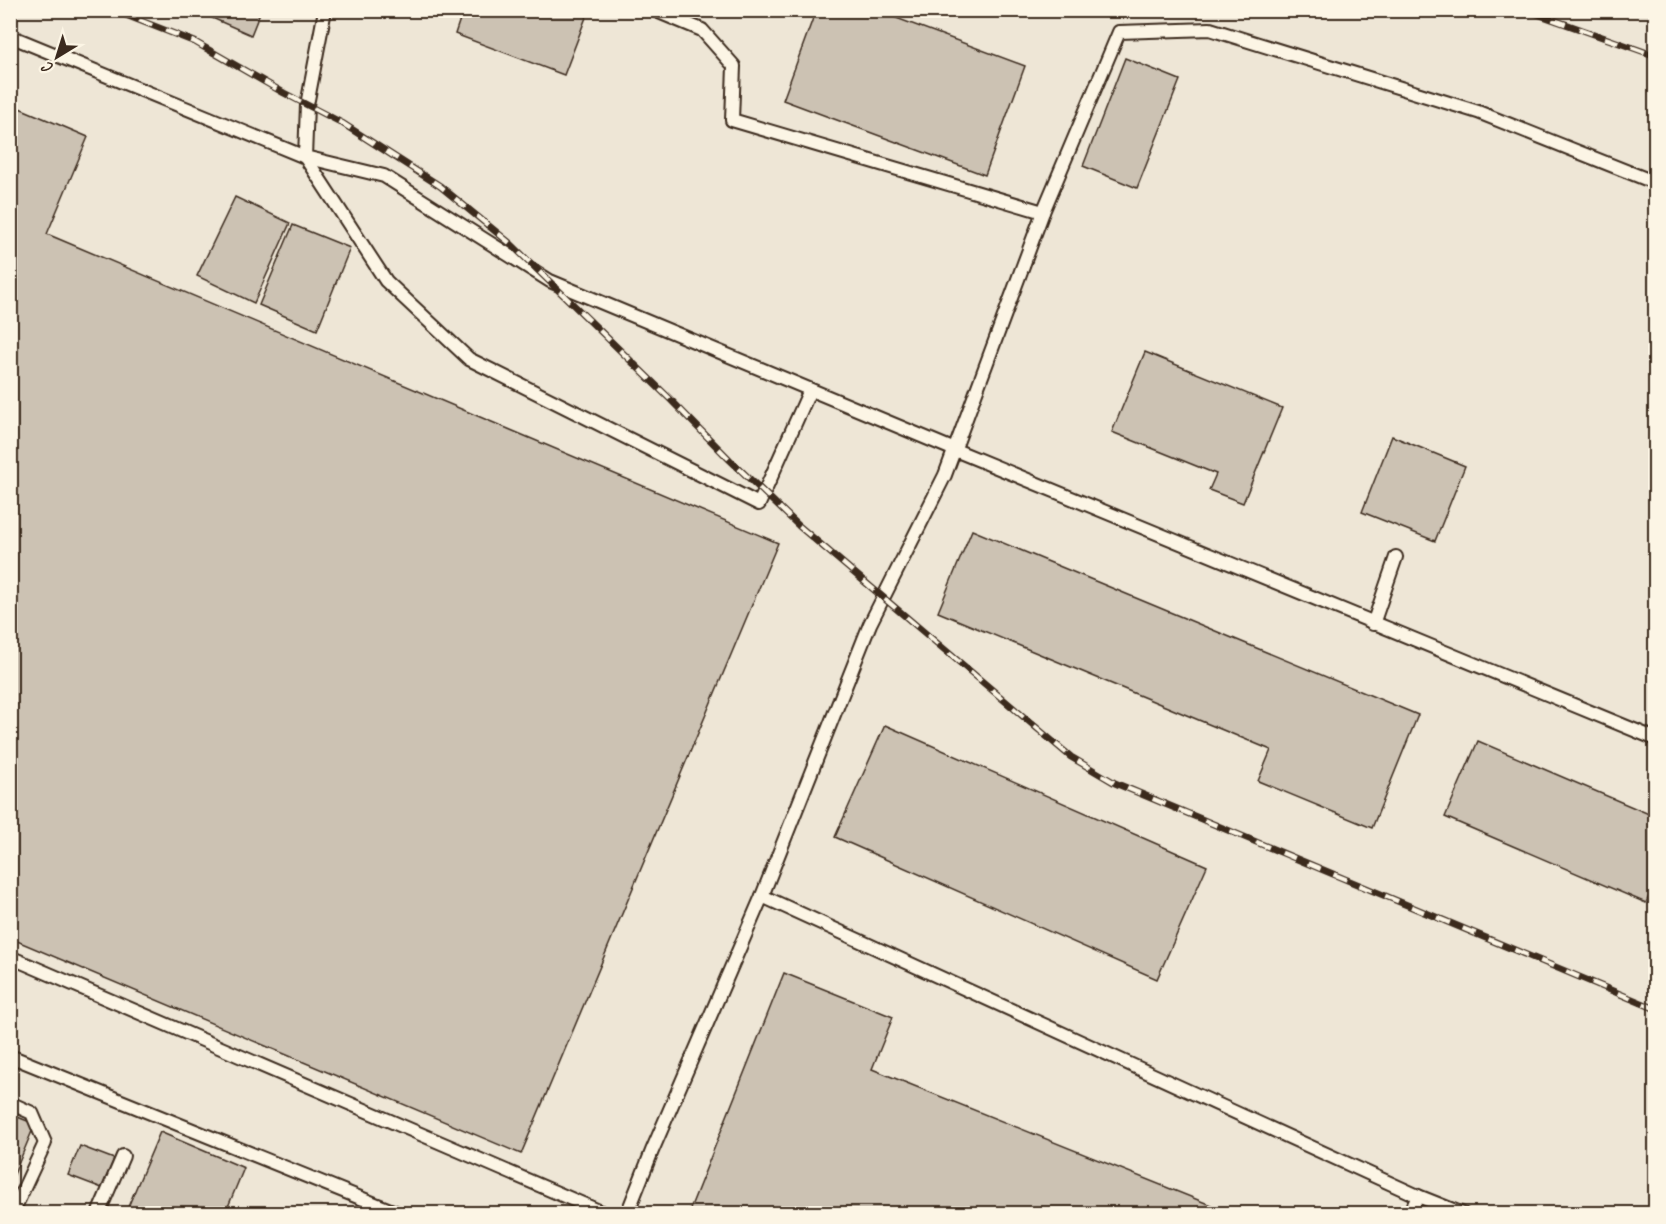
<svg xmlns="http://www.w3.org/2000/svg" width="1666" height="1224" font-family="Caveat,sans-serif">
	<style>
		.built { fill: #eee6d6 }
		.building { fill: #ccc2b3; stroke: #3b2a1e; stroke-width: 1.5 }
		.lines { fill: none; stroke-linecap: round; stroke-linejoin: round }
		.lane-casing { stroke: #3b2a1e; stroke-width: 16 }
		.lane { stroke: #fcf5e5; stroke-width: 12 }
		.rail-casing { stroke: #3b2a1e; stroke-width: 7 }
		.rail { stroke: #fcf5e5; stroke-width: 4.5; stroke-dasharray: 14; stroke-linecap: butt }
	</style>
	<rect width="100%" height="100%" fill="#fcf5e5"/>
	<filter id="ink" filterUnits="userSpaceOnUse"><feTurbulence type="fractalNoise" baseFrequency=".0167" numOctaves="2"/><feDisplacementMap in="SourceGraphic" scale="12" xChannelSelector="R" yChannelSelector="G"/><feConvolveMatrix kernelMatrix="1 2 1 2 8 2 1 2 1" color-interpolation-filters="sRGB"/></filter>
	<g filter="url(#ink)">
		<!-- built -->
		<polygon class="built" points="10,11 1655,11 1655,1213 11,1213"/>
		<!-- building -->
		<g class="building">
			<polygon points="194,10 261,10 251,35"/>
			<polygon points="463,10 585,10 588,12 564,75 455,34"/>
			<polygon points="816,10 875,10 1025,66 985,175 783,100"/>
			<polygon points="1125,58 1180,80 1137,188 1083,166"/>
			<polygon points="10,104 88,137 47,234 778,543 521,1154 10,938"/>
			<polygon points="235,197 290,223 254,303 197,276"/>
			<polygon points="293,225 350,248 317,330 259,305"/>
			<polygon points="1145,352 1282,408 1243,503 1209,490 1216,474 1112,432"/>
			<polygon points="1392,436 1465,466 1435,541 1362,512"/>
			<polygon points="972,530 1418,715 1372,828 1258,781 1271,750 938,612"/>
			<polygon points="885,725 1207,866 1157,979 835,837"/>
			<polygon points="1478,741 1656,817 1656,880 1646,903 1445,817"/>
			<polygon points="784,973 893,1017 872,1069 1233,1214 688,1214"/>
			<polygon points="10,1114 35,1124 10,1184"/>
			<polygon points="160,1132 244,1168 225,1214 125,1214"/>
			<polygon points="80,1146 114,1159 102,1188 68,1175"/>
		</g>
		<g class="lines">
			<!-- lane casing -->
			<g class="lane-casing">
				<g id="lane">
					<polyline points="325,10 307,105 305,157 384,176 550,281 955,450 1656,739"/>
					<polyline points="654,10 702,30 734,66 732,120 1043,212"/>
					<polyline points="10,36 305,157 386,281 469,359 759,504 810,390"/>
					<polyline points="1373,624 1396,557"/>
					<polyline points="762,896 870,624 945,475 1043,212 1119,32 1210,29 1478,112 1656,183"/>
					<polyline points="10,957 606,1214"/>
					<polyline points="10,1056 400,1214"/>
					<polyline points="10,1103 32,1113 45,1143 12,1214"/>
					<polyline points="98,1214 123,1156"/>
					<polyline points="627,1214 652,1151 762,896 1418,1196 1463,1214"/>
					<polyline points="1410,1214 1418,1196"/>
				</g>
			</g>
			<!-- lane -->
			<use href="#lane" class="lane"/>
			<!-- rail casing -->
			<g class="rail-casing">
				<g id="rail">
					<polyline points="113,10 195,42 284,93 342,123 440,186 511,244 670,399 730,460 799,526 1071,757 1115,783 1656,1009"/>
					<polyline points="1526,10 1656,56"/>
				</g>
			</g>
			<!-- rail -->
			<use href="#rail" class="rail"/>
		</g>
	</g>
	<!-- margin -->
	<rect width="1666" height="1224" fill="none" stroke="#fcf5e5" stroke-width="36"/>
	<rect x="18" y="18" width="1630" height="1188" fill="none" stroke="#3b2a1e" stroke-width="2" filter="url(#ink)"/>
	<!-- north arrow -->
	<g transform="translate(57 57) rotate(218)" stroke="#fcf5e5" stroke-width="4.5" paint-order="stroke">
	<path d="M0-4.5L10 22L0 15L-10 22Z" fill="#3b2a1e"/>
	<text y="-9" font-size="16" font-weight="bold" text-anchor="middle" fill="#3b2a1e">С</text>
	</g>
</svg>
